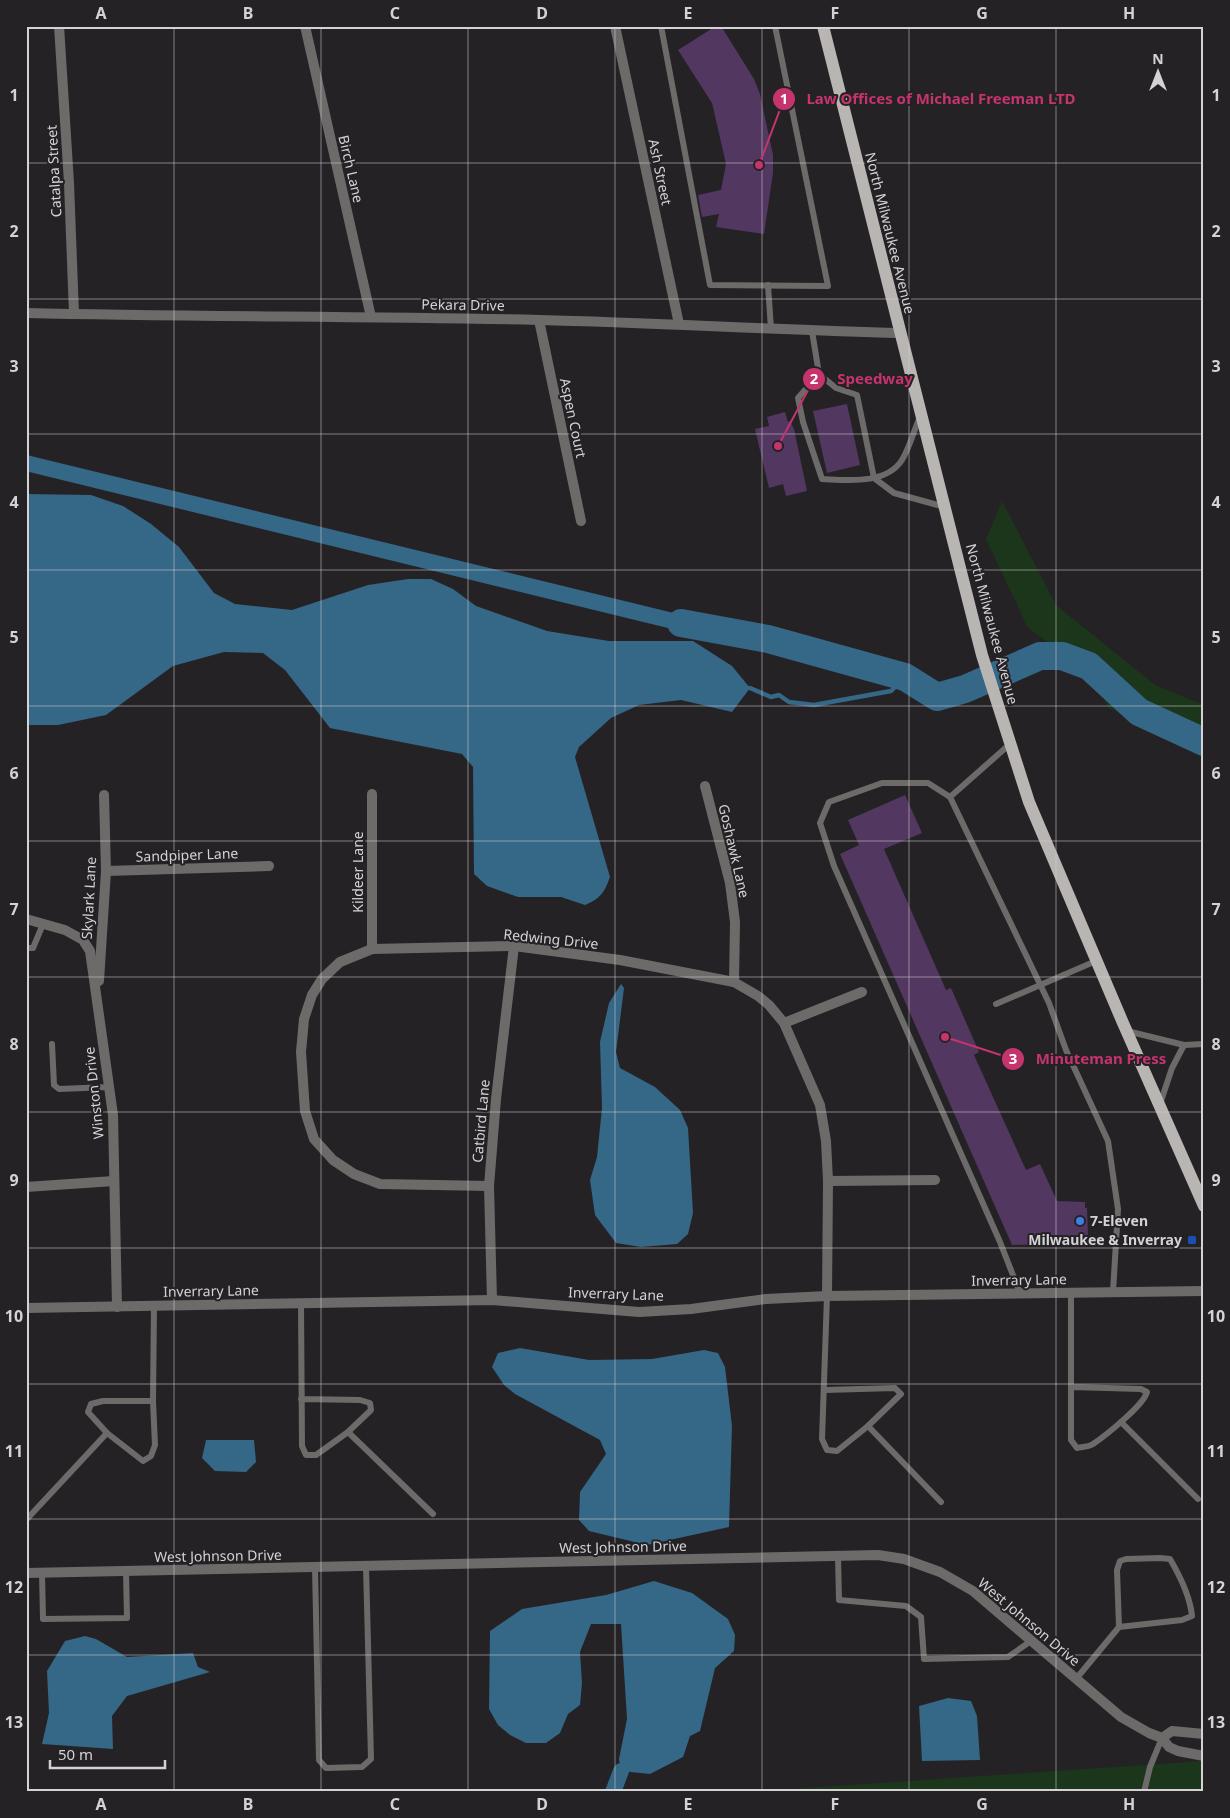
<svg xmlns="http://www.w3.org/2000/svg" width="1230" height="1818" font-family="'Noto Sans',sans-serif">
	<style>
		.green { fill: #1b361b }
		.water { fill: #356786 }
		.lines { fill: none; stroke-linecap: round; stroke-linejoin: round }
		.stream { stroke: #356786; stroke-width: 4.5 }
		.canal { stroke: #356786; stroke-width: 16 }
		.river { stroke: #356786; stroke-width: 28 }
		.building { fill: #523760 }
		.service { stroke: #6d6b6a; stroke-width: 6 }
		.minor { stroke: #6d6b6a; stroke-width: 10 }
		.primary { stroke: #b9b5b3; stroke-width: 12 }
		.grid { fill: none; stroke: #d4d2d4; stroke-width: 1; stroke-opacity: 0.55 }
		.shop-dot { fill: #3f7fe0; stroke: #242225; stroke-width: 2 }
		.transit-dot { fill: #1a4fb4; stroke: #242225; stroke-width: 2 }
		.labels { text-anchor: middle; stroke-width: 4; stroke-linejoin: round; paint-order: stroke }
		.street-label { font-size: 14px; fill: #d4d2d4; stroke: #242225 }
		.poi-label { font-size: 14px; font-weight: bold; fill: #d4d2d4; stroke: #242225; text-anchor: start }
		.leader { fill: none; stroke: #c5346d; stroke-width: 2 }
		.callout-dot { fill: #c5346d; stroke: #242225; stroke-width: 2 }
		.mark-label { font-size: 15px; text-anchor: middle; font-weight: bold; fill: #fff }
		.callout-label { font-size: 15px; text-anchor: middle; font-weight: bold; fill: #c5346d; stroke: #242225; stroke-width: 4; stroke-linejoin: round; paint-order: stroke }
		.neatline { fill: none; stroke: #d4d2d4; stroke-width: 2 }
		.grid-label { font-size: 16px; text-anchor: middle; font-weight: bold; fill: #d4d2d4 }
	</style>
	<rect width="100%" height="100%" fill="#242225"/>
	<!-- green -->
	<g class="green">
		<polygon points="1002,501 1056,605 1155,685 1204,705 1204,754 1109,708 1088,671 1028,628 986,539"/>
		<polygon points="1204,1761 1204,1792 728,1792 776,1790"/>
	</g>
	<!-- water -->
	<g class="water">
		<path d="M26,494L91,495L123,506L151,524L179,547L214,593L235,604L292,610L368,585L408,579H431L453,589L476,606L547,631L609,641H693L732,666L750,688L732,712L681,700L639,705L611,718L579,747L575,757L610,877C604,893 601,898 585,905L561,897H518L487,886L474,874L473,767L462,754L330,728L285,670L263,653L224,652L173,666L106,715L58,725H26Z"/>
		<polygon points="621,984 624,988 616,1052 620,1068 655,1087 680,1110 688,1128 693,1213 688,1234 677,1244 641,1247 616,1243 595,1215 590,1180 597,1157 602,1108 600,1042 609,1003"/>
		<polygon points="520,1348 589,1360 652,1359 704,1350 718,1353 725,1367 732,1426 729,1527 647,1545 589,1531 579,1520 580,1492 606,1454 600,1440 515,1394 504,1385 492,1367 498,1353"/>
		<polygon points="206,1440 254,1440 256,1462 246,1472 215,1471 202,1458"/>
		<polygon points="654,1581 692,1593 728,1619 735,1635 734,1651 715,1668 700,1731 690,1736 683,1757 650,1774 621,1771 619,1759 627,1719 621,1624 591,1624 580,1652 582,1683 580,1705 568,1714 560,1733 546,1743 526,1743 510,1735 498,1725 489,1709 490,1631 522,1609 606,1595"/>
		<polygon points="85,1636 96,1639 127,1657 193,1653 198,1667 210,1672 127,1696 112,1716 113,1749 42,1744 49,1713 47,1671 65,1641"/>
		<polygon points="948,1698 971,1701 977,1716 980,1760 922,1761 919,1706"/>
	</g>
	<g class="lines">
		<!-- stream -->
		<polyline class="stream" points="750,688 771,697 779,695 789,702 814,705 891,691 905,677"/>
		<!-- canal -->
		<g class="canal">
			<polyline points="26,463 681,623"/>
			<polyline points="613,1792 621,1771"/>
		</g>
		<!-- river -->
		<polyline class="river" points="681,623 768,639 905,677 937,697 965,689 1040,656 1062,656 1089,666 1139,712 1204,742"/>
	</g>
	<!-- building -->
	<g class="building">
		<polygon points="716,26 721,26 754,79 760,94 773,155 773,173 764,234 716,227 719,214 702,217 698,195 721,190 726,164 712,103 678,50"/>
		<polygon points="847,404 860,465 827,473 813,411"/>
		<polygon points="785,412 788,422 790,421 794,429 807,491 786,496 783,484 769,488 755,429 769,426 767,417"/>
		<polygon points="905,795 922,833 884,849 946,990 951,988 979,1052 974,1055 1026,1170 1040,1164 1057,1201 1085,1202 1085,1208 1087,1208 1088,1236 1086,1236 1086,1243 1012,1245 840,854 859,845 848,820"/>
	</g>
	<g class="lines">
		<!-- service -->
		<g class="service">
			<polyline points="661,26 710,285 828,286 775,26"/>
			<polyline points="768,285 771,329"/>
			<polyline points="812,331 819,374 836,388 857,395 874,478 894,493 945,507"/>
			<path d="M819,374L798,398L803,422L822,479C847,480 886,485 902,460C909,449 914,430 920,417"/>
			<polyline points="1010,744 950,797 1049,1003 1066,1050 1108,1141 1118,1209 1113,1292"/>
			<polyline points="950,797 928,783 882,783 829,802 820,823 834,866 1000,1242 1020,1293"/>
			<polyline points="26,948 33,948 43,924"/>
			<polyline points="996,1004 1096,961"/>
			<polyline points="1127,1031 1184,1045 1204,1044"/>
			<polyline points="52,1044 54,1085 59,1089 109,1087"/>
			<polyline points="1160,1104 1172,1068 1184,1045"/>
			<path d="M1071,1293V1440L1077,1448C1082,1447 1088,1447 1093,1444C1105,1436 1144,1405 1147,1392L1141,1389L1072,1387"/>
			<polyline points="301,1303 302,1446 306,1455 316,1455 348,1432 371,1410 370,1403 360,1400 301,1399"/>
			<polyline points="825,1390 895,1388 901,1394 868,1426 837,1451 827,1450 822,1439 827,1296"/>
			<polyline points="153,1401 103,1401 91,1404 88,1412 107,1433 143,1461 151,1456 155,1445 153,1401 154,1305"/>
			<polyline points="1121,1422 1198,1499"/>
			<polyline points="868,1426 941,1502"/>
			<polyline points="348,1432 433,1514"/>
			<polyline points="26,1520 107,1433"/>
			<polyline points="838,1556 839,1600 906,1606 921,1617 924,1659 1008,1657 1031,1641"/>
			<path d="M1160,1558L1170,1559C1180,1576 1190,1596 1192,1616L1182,1620L1119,1627L1117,1570L1120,1561L1126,1559Z"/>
			<polyline points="315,1567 319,1760 326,1768 362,1767 371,1759 366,1566"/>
			<polyline points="42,1573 43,1619 127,1618 126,1571"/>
			<polyline points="1076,1679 1119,1627"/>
			<polyline points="1144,1792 1150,1767 1162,1738"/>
		</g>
		<!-- minor -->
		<g class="minor">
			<polyline points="59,26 69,183 74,314"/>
			<polyline points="305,26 371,317"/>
			<polyline points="615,26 679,324"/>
			<path d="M26,313C197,317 369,316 540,320C660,323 779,330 899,333"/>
			<polyline points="539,320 581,521"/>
			<polyline points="705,786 730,883 735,922 734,982"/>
			<polyline points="372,794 372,949"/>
			<polyline points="106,871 269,866"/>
			<polyline points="26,919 65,930 83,940 90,951 113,1115 117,1307"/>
			<polyline points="99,981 106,871 104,795"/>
			<polyline points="784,1023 862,992"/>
			<polyline points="828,1181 935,1180"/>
			<polyline points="489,1186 380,1184 354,1174 333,1160 314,1139 305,1111 301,1052 304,1019 312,995 322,979 340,962 372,949 514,946 620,960 734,982 758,996 769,1005 784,1023 820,1105 826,1141 828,1181 827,1296"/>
			<polyline points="26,1187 114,1181"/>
			<polyline points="492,1300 489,1186 496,1099 514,946"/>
			<polyline points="26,1308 492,1300 639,1312 691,1309 766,1299 827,1296 1204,1291"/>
			<polyline points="26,1573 878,1555 904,1559 940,1572 973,1591 1121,1717 1149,1733 1162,1738 1169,1747 1178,1751 1204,1756"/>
			<polyline points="1162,1738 1172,1731 1204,1734"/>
		</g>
		<!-- primary -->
		<polyline class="primary" points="823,26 982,655 1029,802 1123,1023 1204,1206"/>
	</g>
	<!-- grid -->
	<path class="grid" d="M174,26V1792M321,26V1792M468,26V1792M615,26V1792M762,26V1792M909,26V1792M1056,26V1792M26,163H1204M26,299H1204M26,434H1204M26,570H1204M26,706H1204M26,841H1204M26,977H1204M26,1112H1204M26,1248H1204M26,1384H1204M26,1519H1204M26,1655H1204"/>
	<!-- markers -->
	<circle class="shop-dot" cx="1080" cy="1221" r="5"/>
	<rect class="transit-dot" x="1187" y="1235" width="10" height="10" rx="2.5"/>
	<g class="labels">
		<!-- street labels -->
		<g class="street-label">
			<text transform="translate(351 169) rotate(77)" y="5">Birch Lane</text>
			<text transform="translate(54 171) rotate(-93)" y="5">Catalpa Street</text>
			<text transform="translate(660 172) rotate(78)" y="5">Ash Street</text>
			<text transform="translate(890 233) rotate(76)" y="5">North Milwaukee Avenue</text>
			<text transform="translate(463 305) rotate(1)" y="5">Pekara Drive</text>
			<text transform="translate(573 418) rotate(78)" y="5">Aspen Court</text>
			<text transform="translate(992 624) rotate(75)" y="5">North Milwaukee Avenue</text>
			<text transform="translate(734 851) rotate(77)" y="5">Goshawk Lane</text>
			<text transform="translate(187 855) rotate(-2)" y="5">Sandpiper Lane</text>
			<text transform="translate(358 872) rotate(-90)" y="5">Kildeer Lane</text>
			<text transform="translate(89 898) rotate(-87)" y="5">Skylark Lane</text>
			<text transform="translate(551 939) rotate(6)" y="5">Redwing Drive</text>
			<text transform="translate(94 1093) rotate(-96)" y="5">Winston Drive</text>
			<text transform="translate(481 1121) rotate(-85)" y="5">Catbird Lane</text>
			<text transform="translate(1019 1280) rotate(-1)" y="5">Inverrary Lane</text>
			<text transform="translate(211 1291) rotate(-1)" y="5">Inverrary Lane</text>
			<text transform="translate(616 1294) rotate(2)" y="5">Inverrary Lane</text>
			<text transform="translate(623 1547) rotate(-1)" y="5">West Johnson Drive</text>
			<text transform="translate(218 1556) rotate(-1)" y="5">West Johnson Drive</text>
			<text transform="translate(1029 1622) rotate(40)" y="5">West Johnson Drive</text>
		</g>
		<!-- poi labels -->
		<g class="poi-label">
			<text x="1090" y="1226">7-Eleven</text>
			<text x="1182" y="1245" text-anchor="end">Milwaukee &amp; Inverray</text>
		</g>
	</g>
	<!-- callouts -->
	<path class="leader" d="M759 165L784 99M778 446L814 379M945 1037L1013 1059"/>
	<g class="callout-dot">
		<circle cx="759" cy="165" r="5"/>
		<circle cx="778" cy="446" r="5"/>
		<circle cx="945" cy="1037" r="5"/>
		<circle cx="784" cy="99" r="12"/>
		<circle cx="814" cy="379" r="12"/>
		<circle cx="1013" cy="1059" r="12"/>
	</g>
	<g class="mark-label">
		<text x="784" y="104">1</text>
		<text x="814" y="384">2</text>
		<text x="1013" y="1064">3</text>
	</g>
	<g class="callout-label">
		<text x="941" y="104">Law Offices of Michael Freeman LTD</text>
		<text x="875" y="384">Speedway</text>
		<text x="1101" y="1064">Minuteman Press</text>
	</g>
	<!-- border -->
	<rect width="1230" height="1818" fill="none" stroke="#242225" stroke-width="55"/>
	<!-- north arrow -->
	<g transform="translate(1158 72)" stroke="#242225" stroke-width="4" paint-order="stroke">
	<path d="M0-4L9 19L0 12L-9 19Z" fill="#d4d2d4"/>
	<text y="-8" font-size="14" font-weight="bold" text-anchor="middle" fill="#d4d2d4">N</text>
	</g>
	<!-- scale -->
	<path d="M50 1760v8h115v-8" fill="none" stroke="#d4d2d4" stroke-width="2.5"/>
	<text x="58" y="1760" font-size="15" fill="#d4d2d4" stroke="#242225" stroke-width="4" paint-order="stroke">50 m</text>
	<rect x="28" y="28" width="1174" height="1762" class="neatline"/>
	<g class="grid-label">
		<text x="101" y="19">A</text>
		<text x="248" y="19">B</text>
		<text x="395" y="19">C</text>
		<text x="542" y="19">D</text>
		<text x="688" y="19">E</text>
		<text x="835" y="19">F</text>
		<text x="982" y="19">G</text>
		<text x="1129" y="19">H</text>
		<text x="14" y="101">1</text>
		<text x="1216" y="101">1</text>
		<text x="14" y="237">2</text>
		<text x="1216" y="237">2</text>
		<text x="14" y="372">3</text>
		<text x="1216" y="372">3</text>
		<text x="14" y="508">4</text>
		<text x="1216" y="508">4</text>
		<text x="14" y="643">5</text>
		<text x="1216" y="643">5</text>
		<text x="14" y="779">6</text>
		<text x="1216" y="779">6</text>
		<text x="14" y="915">7</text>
		<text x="1216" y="915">7</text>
		<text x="14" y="1050">8</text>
		<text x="1216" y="1050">8</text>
		<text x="14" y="1186">9</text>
		<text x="1216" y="1186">9</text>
		<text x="14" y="1322">10</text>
		<text x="1216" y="1322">10</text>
		<text x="14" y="1457">11</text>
		<text x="1216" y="1457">11</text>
		<text x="14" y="1593">12</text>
		<text x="1216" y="1593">12</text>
		<text x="14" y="1728">13</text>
		<text x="1216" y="1728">13</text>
		<text x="101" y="1810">A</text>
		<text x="248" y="1810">B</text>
		<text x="395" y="1810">C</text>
		<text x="542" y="1810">D</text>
		<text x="688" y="1810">E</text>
		<text x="835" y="1810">F</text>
		<text x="982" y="1810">G</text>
		<text x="1129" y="1810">H</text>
	</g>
</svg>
